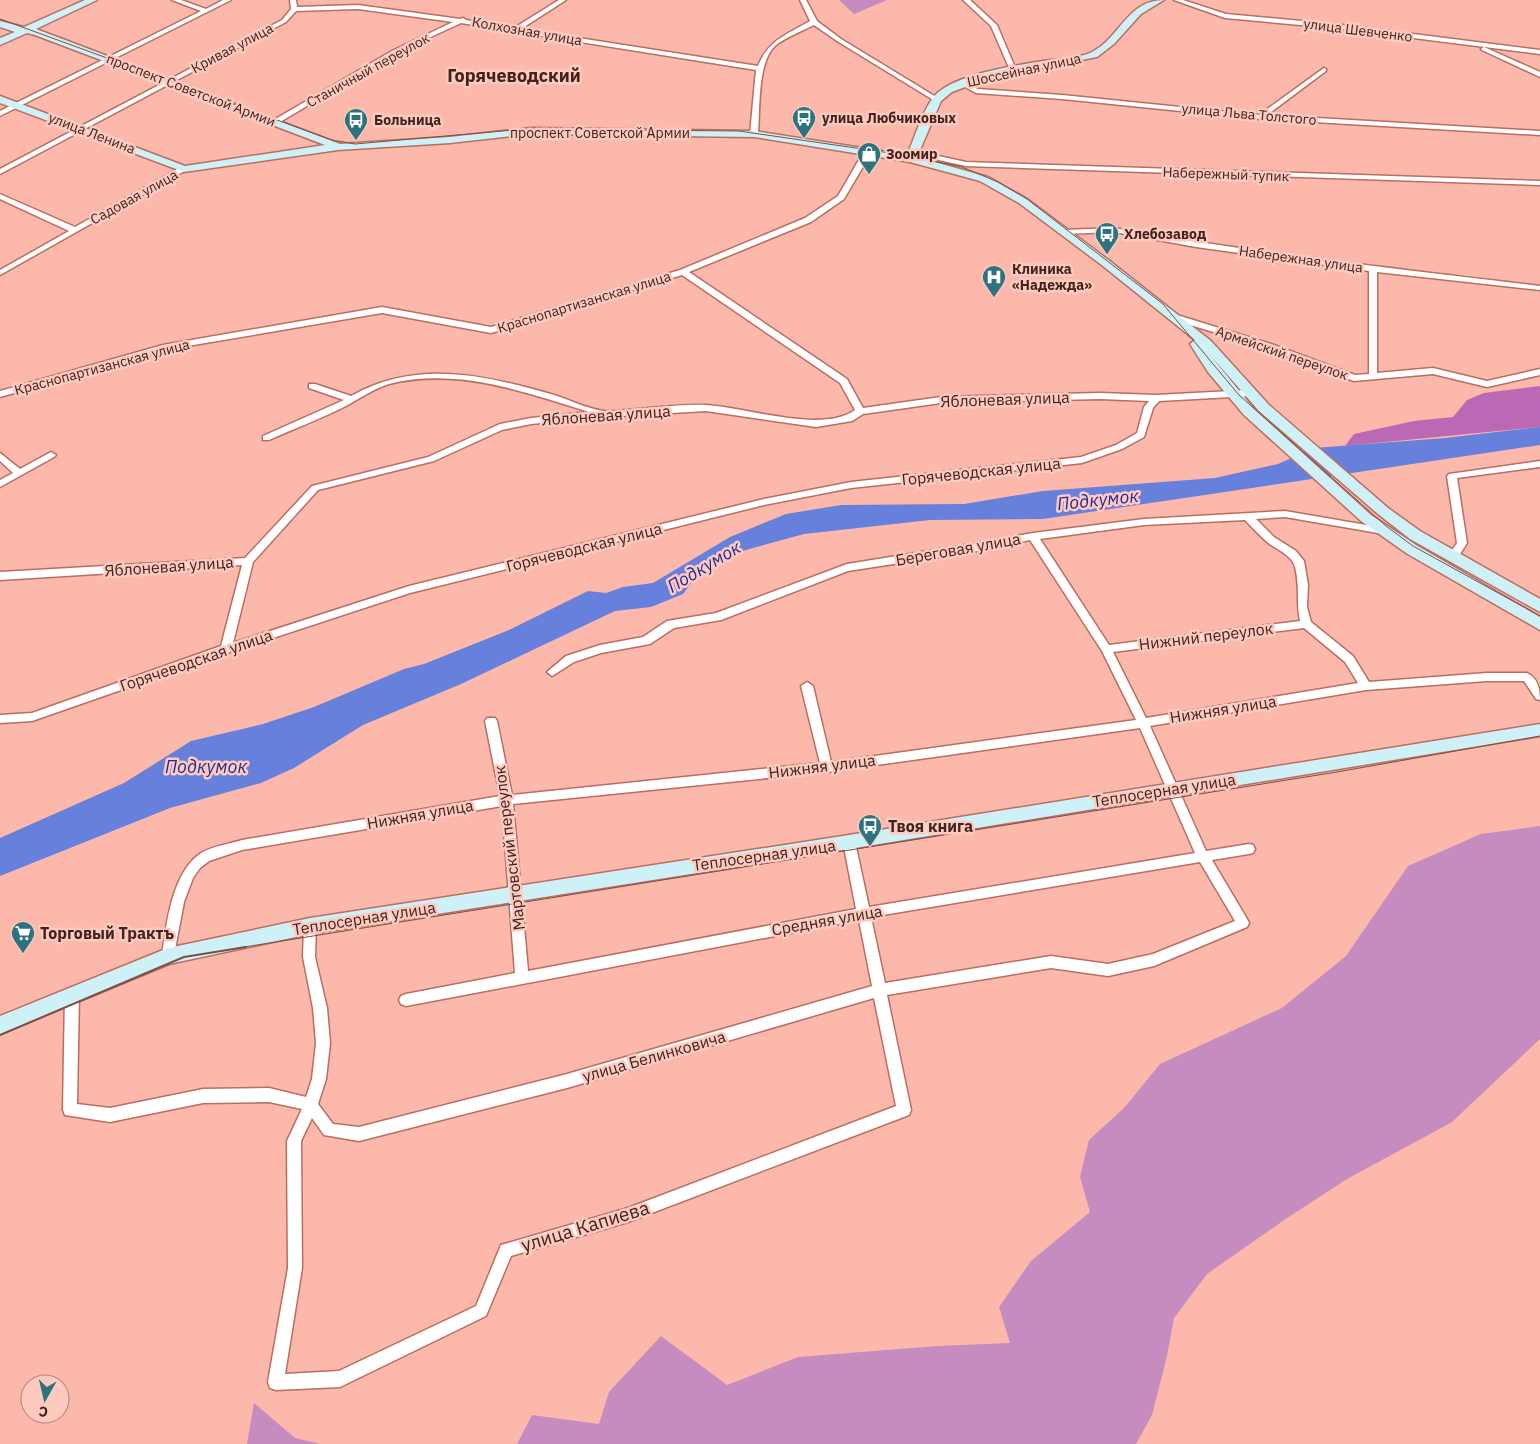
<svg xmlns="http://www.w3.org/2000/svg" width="1540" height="1444" font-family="'IBM Plex Sans',sans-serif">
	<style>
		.green { fill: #c68cc0 }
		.forest { fill: #bb69b4 }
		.water { fill: #6780dc }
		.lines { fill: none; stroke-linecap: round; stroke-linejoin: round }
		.street-casing { stroke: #bb6d60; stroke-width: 3 }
		.secondary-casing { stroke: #bb6d60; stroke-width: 3 }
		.street { fill: #fff; fill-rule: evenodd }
		.secondary { fill: #cef1f7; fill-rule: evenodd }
		.tram-far1 { stroke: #7a5047; stroke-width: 1 }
		.tram { stroke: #7a5047; stroke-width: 2 }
		.labels { text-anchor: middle; stroke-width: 5; stroke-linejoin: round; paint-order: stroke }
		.far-street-label { font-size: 14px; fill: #42221c; stroke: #fecac0 }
		.far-poi-label { font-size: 14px; font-weight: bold; fill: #42221c; stroke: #fecac0; text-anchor: start }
		.street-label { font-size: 16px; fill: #42221c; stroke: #fecac0 }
		.poi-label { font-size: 16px; font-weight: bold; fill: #42221c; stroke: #fecac0; text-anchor: start }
		.far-district-label { font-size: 18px; font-weight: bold; fill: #42221c; stroke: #fecac0 }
		.water-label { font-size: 18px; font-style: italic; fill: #212a95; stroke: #fecac0 }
		.near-street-label { font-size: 19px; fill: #42221c; stroke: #fecac0 }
	</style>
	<rect width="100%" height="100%" fill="#fbb8ab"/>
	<!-- green -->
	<g class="green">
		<polygon points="839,0 887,0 854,14"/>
		<polygon points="1540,826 1540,1039 1452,1122 1347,1179 1287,1218 1207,1274 1174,1318 1167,1356 1152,1415 1136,1444 517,1444 532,1415 599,1424 609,1392 661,1336 727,1385 798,1357 937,1346 1010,1343 999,1307 1031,1261 1090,1212 1080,1177 1089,1140 1124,1108 1160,1064 1282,1008 1346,956 1408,866 1481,834"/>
		<polygon points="254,1403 295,1438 320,1444 247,1444"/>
	</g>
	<!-- forest -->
	<polygon class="forest" points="1540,386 1540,427 1345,446 1354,434 1414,421 1453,417 1467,400 1484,393"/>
	<!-- water -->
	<polygon class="water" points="1540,427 1540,445 1043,519 930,520 804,534 735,553 692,582 683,594 651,607 615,611 461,684 363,725 294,768 261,783 170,808 0,876 0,838 124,783 191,741 263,724 314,707 404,669 424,664 509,630 588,591 606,593 623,587 653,583 730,537 786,514 841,505 964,504 1043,491 1215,478 1278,464 1314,448 1445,438"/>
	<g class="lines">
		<!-- street casing -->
		<g class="street-casing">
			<g id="street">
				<polygon points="172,0 181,0 206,9 223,0 231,0 0,116 0,111 201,11"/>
				<path d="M290,0H296L297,7L358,5L460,19L463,18L466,20L514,28L559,0H566L521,29L758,66C768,40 788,34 810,21L800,0H806L817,21L841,39L941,100L935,101L837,41L814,25C802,31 787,37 776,45C757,61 760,110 758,134L754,136L750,134L756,70L461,23L396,53L275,125L271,123L272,121L392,51L453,22L358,9L296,11L286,22L0,174V169L282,20L291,9Z"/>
				<polygon points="963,0 970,0 997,25 1016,70 1015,71 1010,70 991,26"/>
				<polygon points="1174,0 1183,0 1226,14 1334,24 1540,50 1540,54 1334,28 1225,18"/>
				<polygon points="1484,47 1540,72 1540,77 1482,50 1481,49"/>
				<polygon points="1324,68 1326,69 1326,71 1267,115 1540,131 1540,135 1260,119 1062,99 976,93 958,83 963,82 978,89 1062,95 1259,115"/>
				<polygon points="911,150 966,162 1540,181 1540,185 966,166 911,154"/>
				<path d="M864,151L871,153L844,199L811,222L689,272L847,379L863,408L941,397L1100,393L1156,395L1250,390L1255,393L1250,396L1159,401L1153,408L1144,437L1122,449L1082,463L851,488L764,505L410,593L230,652L32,721L0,723V715L32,713L221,646L242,565L0,580V572L245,558L312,486L428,457L500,424L531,418L589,412C526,392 456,367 389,384C372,389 358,400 342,408C318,420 293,429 269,440H263V436L344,400L309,388V384H315L351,396C416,359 486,375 554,395C570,400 588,409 604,411C611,412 620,410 627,410C653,408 680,404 706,405C746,407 822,434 855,410L840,383L682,275L491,333L382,313L164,350L0,397V391L163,345L382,307L491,327L680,270L805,218L838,196ZM1100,399L1149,401L1144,407L1137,433L1116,445L1081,457L851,482L764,499L409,586L233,643L253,562L318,490L434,461L502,430L531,424L603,417L706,411L816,427L852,421L863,414L941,403Z"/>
				<polygon points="181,167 188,169 0,275 0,270 69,231 0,199 0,194 75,227"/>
				<path d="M1114,228C1255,253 1398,269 1540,286V290L1377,272V373L1433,368L1487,381L1540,369V375L1487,387L1433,374L1354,381L1265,348L1171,319V315H1177L1271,344L1355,375L1369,374V271L1196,247L1114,232L1064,234L1060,232L1064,230Z"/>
				<polygon points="51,452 56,455 54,457 0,487 0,480 13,473 0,461 0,453 20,469"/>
				<polygon points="1540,461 1540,467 1457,478 1467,543 1457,559 1449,559 1448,556 1457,543 1447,476 1449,474"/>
				<path d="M1285,511L1384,528L1389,531L1384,534L1285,517L1256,519L1274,537L1296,551L1304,561L1308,585L1307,607L1311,622L1353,656L1369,682L1487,673H1527C1538,678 1540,689 1540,700L1536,699L1524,681H1487L1366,690L1150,726L1206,851L1249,844L1253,845L1255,849L1253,853L1249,854L1212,860L1247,919L1249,923L1247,927L1154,966L1108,976L1051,968L887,995L911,1110L909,1115L628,1222L511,1256L486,1316L340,1387L276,1390L270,1388L268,1382L288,1268L287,1141L302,1109L269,1102L203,1103L110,1122L65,1115L63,1110L65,994L67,990L72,988L77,990L79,994L77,1104L110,1108L203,1089L269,1088L306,1097L312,1079L316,1043L313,1008L303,957L304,926L306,922L310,920L314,922L316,926L315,957L327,1008L330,1043L326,1079L318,1104L333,1124L359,1127L567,1074L872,986L859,920L406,1006L401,1004L399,1000L401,996L406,994L515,973L502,806L242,850L209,861L200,868L193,878L184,902L173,960L168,962L163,960L162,956C166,925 172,872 201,853C213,846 229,844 242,840L500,796L485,721L487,718H495L497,721L512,795L820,763L801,686L807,682L813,686L831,762L1136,720L1102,651L1030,540L984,550L848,571L721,620L674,628L650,644L601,653L574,662L552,676L547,672L566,656L600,645L643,637L667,621L716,613L847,564L984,542L1033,533L1144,519ZM1245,520C1252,527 1259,535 1267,542C1276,549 1292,555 1295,567C1300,585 1296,603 1300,621L1109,645L1040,539L1144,525ZM1304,628L1345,662L1358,683L1146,718L1113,652ZM1140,728L1195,853L869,907L855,842L853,838L849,837L845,838L843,842L856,909L528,971L513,804L827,772ZM1200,862L1235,921L1153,954L1108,964L1051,956L885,983L871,917ZM874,998L896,1106L628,1208L501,1245L476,1306L339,1371L285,1374L302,1268L301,1141L312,1118L324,1135L359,1141L567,1088Z"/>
			</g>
		</g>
		<!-- secondary casing -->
		<g class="secondary-casing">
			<g id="secondary">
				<path d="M85,0H97L36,29L340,144L450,137L531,128L754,131L907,155C915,137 921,115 932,99C950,74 1014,66 1043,61C1058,59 1078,59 1092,52C1120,38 1127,0 1164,0L1141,14L1114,44L1097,57L989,78L952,92L941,101L917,157L988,177L1027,199L1111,262L1211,341L1269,405L1388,508L1420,531L1540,599V612L1410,539L1378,514L1259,411L1210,355L1254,409L1371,515L1416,545L1540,617V630L1406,553L1361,521L1244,415L1208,372L1190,344L1195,340L1103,266L1019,203L980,181L910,162L754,137L531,134L450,143L338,150L184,172L0,103V96L185,166L325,145L35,35L27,33L0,45V38L15,32L0,27V21L24,27Z"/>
				<polygon points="1540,724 1540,736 849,849 310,934 169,964 0,1034 0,1016 168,948 310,918 849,835"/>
			</g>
		</g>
		<!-- street -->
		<use href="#street" class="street"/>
		<!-- secondary -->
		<use href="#secondary" class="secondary"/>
		<!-- tram-far1 -->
		<g class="tram-far1">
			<polyline points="0,19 332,140 355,144 525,129 739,131 897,154 962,167 998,182 1027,199 1163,304 1239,395 1386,526 1413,546 1540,616"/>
			<polyline points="238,948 1337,772 1540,736"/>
		</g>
		<!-- tram -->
		<polyline class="tram" points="0,1035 184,957 246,947"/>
	</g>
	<!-- icons -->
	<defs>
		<g id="bus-pin" transform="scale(1.25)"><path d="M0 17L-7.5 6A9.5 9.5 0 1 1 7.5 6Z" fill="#2c737f" stroke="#fecac0"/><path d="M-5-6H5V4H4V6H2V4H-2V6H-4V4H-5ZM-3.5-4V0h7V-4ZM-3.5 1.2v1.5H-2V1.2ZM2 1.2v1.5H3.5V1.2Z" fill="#fff"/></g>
		<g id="shop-pin" transform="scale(1.25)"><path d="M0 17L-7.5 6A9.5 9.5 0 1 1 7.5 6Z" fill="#2c737f" stroke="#fecac0"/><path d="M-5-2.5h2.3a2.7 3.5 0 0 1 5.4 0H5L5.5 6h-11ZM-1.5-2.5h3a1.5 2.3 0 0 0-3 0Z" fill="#fff"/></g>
		<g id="hospital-pin" transform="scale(1.25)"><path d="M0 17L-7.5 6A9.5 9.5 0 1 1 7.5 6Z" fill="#2c737f" stroke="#fecac0"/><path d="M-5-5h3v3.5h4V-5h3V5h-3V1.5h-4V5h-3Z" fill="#fff"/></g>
		<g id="supermarket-pin" transform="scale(1.25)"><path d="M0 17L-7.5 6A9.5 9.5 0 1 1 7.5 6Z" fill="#2c737f" stroke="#fecac0"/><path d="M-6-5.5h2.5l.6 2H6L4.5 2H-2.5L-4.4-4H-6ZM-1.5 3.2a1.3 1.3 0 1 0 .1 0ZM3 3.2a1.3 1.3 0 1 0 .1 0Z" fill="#fff"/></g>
	</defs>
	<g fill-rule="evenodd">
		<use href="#bus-pin" x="804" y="118"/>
		<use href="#bus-pin" x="356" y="120"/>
		<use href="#shop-pin" x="869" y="154"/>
		<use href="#bus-pin" x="1107" y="234"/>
		<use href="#hospital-pin" x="994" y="277"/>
		<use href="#bus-pin" x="870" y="826"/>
		<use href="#supermarket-pin" x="23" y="933"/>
	</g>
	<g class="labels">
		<!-- far-street labels -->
		<g class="far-street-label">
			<text transform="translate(1358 30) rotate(7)" y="5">улица Шевченко</text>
			<text transform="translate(527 31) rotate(10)" y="5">Колхозная улица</text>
			<text transform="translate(232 48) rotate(-28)" y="5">Кривая улица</text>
			<text transform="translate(368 70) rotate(-29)" y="5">Станичный переулок</text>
			<text transform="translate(1024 70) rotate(-12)" y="5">Шоссейная улица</text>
			<text transform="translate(191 90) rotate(21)" y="5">проспект Советской Армии</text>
			<text transform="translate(1249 114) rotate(5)" y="5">улица Льва Толстого</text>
			<text transform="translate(92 133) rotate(21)" y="5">улица Ленина</text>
			<text x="600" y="138">проспект Советской Армии</text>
			<text transform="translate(1226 174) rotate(2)" y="5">Набережный тупик</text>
			<text transform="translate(134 197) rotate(-29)" y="5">Садовая улица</text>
			<text transform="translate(1301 259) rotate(8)" y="5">Набережная улица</text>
			<text transform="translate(584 302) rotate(-17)" y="5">Краснопартизанская улица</text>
			<text transform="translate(1282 353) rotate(19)" y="5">Армейский переулок</text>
			<text transform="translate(102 367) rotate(-15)" y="5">Краснопартизанская улица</text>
		</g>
		<!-- far-poi labels -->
		<g class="far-poi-label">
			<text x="822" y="123">улица Любчиковых</text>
			<text x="374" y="125">Больница</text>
			<text x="886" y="159">Зоомир</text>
			<text x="1124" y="239">Хлебозавод</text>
			<text x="1012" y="274">Клиника<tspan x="1012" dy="16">«Надежда»</tspan></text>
		</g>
		<!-- street labels -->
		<g class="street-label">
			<text transform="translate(1005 399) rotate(-2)" y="6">Яблоневая улица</text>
			<text transform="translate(606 415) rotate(-4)" y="6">Яблоневая улица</text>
			<text transform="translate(981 471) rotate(-6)" y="6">Горячеводская улица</text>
			<text transform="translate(584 547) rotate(-14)" y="6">Горячеводская улица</text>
			<text transform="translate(958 549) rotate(-10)" y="6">Береговая улица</text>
			<text transform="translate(169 566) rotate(-4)" y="6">Яблоневая улица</text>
			<text transform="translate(1206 636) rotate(-7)" y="6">Нижний переулок</text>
			<text transform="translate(196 660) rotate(-19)" y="6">Горячеводская улица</text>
			<text transform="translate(1223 709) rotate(-9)" y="6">Нижняя улица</text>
			<text transform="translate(822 766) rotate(-7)" y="6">Нижняя улица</text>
			<text transform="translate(1164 790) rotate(-9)" y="6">Теплосерная улица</text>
			<text transform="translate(420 814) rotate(-10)" y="6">Нижняя улица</text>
			<text transform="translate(509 848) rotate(-97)" y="6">Мартовский переулок</text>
			<text transform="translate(764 855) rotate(-8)" y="6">Теплосерная улица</text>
			<text transform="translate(364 918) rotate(-9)" y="6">Теплосерная улица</text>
			<text transform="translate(827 920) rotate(-10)" y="6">Средняя улица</text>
			<text transform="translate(654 1056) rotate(-16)" y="6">улица Белинковича</text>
		</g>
		<!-- poi labels -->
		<g class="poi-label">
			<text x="888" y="832">Твоя книга</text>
			<text x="40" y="939">Торговый Трактъ</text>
		</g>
		<!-- far-district labels -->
		<g class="far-district-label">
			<text x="514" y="82">Горячеводский</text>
		</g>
		<!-- water labels -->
		<g class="water-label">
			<text transform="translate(1098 500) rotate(-6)" y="6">Подкумок</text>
			<text transform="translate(704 567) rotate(-31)" y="6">Подкумок</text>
			<text x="206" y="773">Подкумок</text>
		</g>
		<!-- near-street labels -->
		<g class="near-street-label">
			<text transform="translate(585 1226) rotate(-17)" y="7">улица Капиева</text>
		</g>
	</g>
	<!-- north arrow -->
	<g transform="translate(45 1399) rotate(188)"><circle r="24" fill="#fecac0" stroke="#b3877e"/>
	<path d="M0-4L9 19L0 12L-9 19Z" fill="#2c737f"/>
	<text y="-8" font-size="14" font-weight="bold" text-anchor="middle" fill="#42221c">С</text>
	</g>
</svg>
